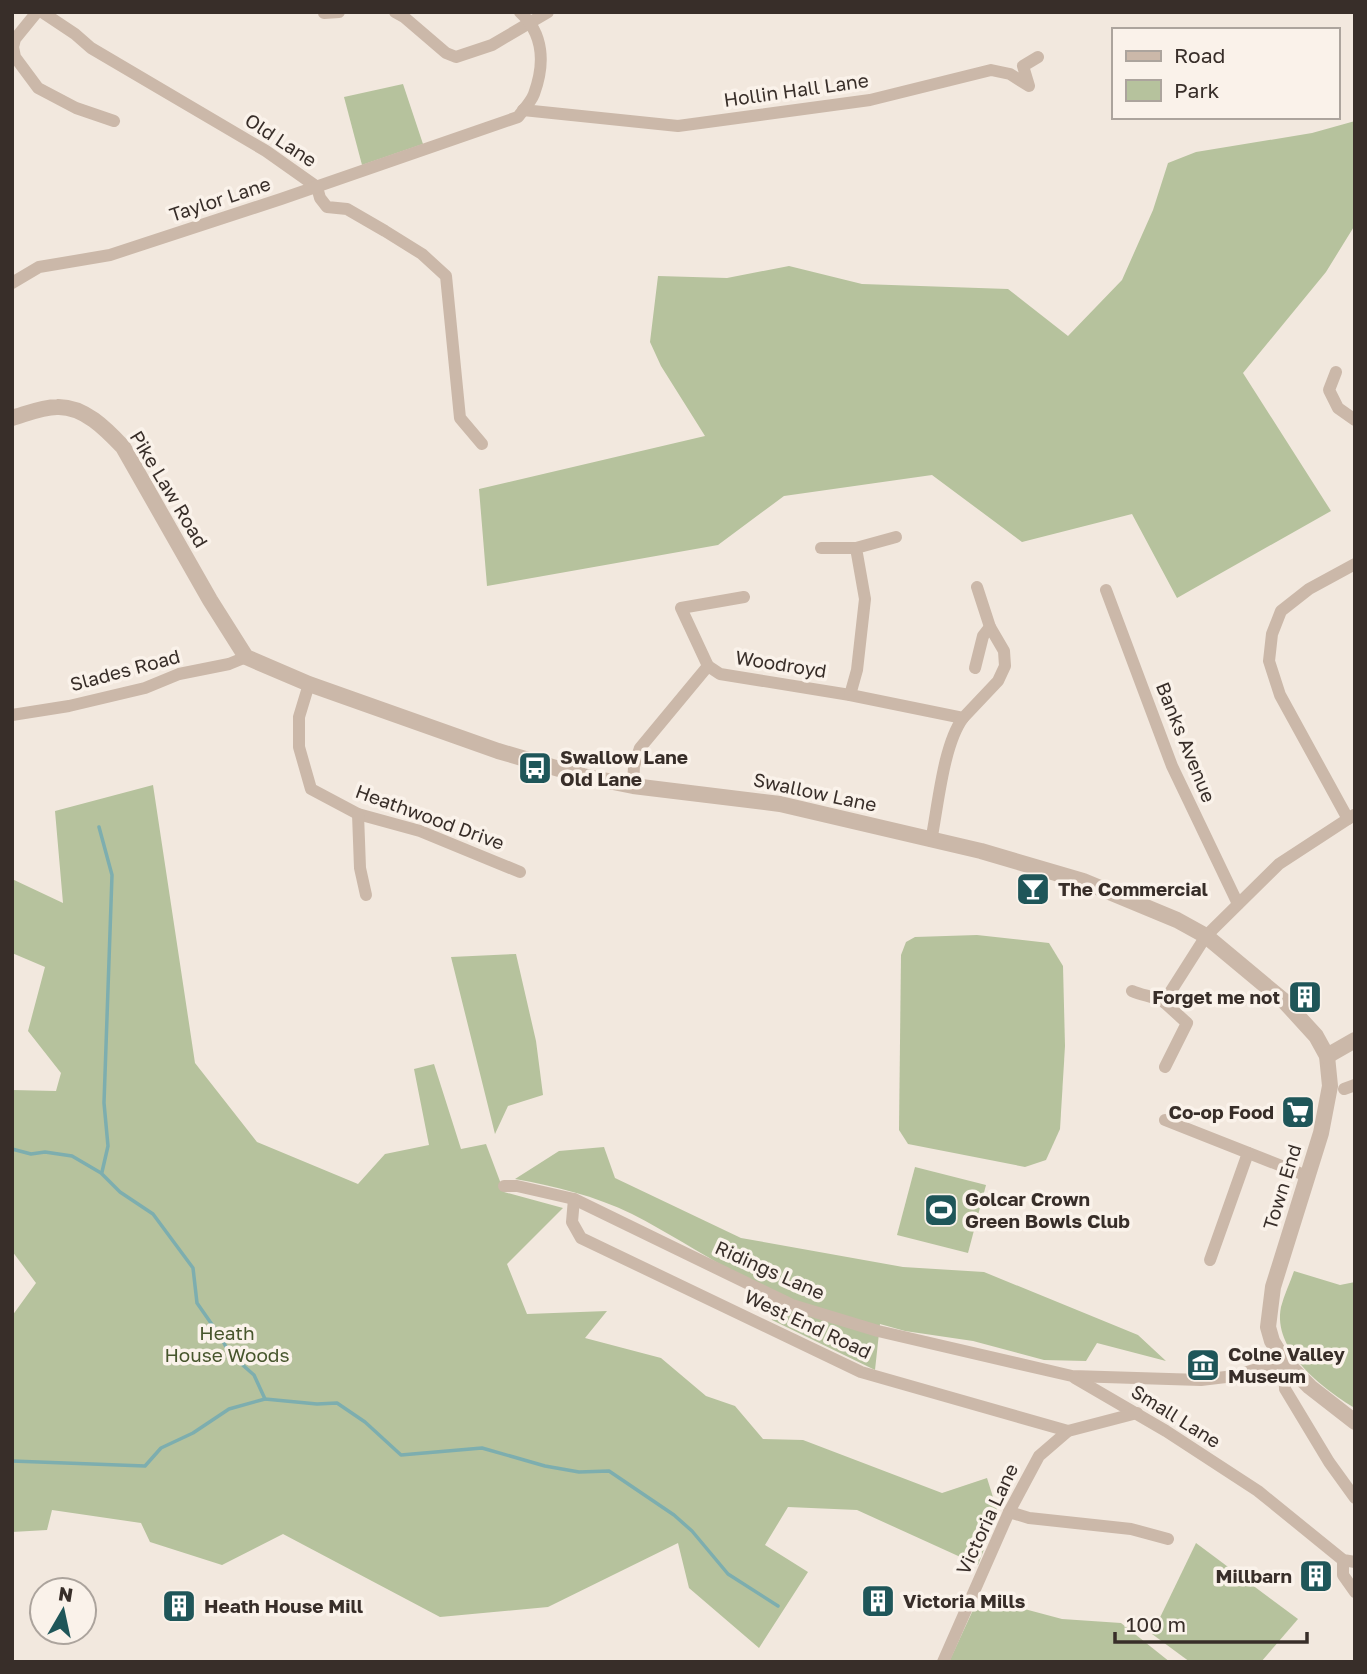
<svg xmlns="http://www.w3.org/2000/svg" width="1367" height="1674" font-family="'Golos Text',sans-serif">
	<style>
		.green { fill: #b6c29d }
		.lines { fill: none; stroke-linecap: round; stroke-linejoin: round }
		.stream { stroke: #7daeaf; stroke-width: 3.5 }
		.minor { stroke: #cbb8a9; stroke-width: 12 }
		.tertiary { stroke: #cbb8a9; stroke-width: 16 }
		.labels { text-anchor: middle; stroke-width: 7; stroke-linejoin: round; paint-order: stroke }
		.street-label { font-size: 19px; fill: #382e29; stroke: #faf2ea }
		.poi-label { font-size: 19px; font-weight: bold; fill: #382e29; stroke: #faf2ea; text-anchor: start }
		.park-label { font-size: 19px; fill: #47562d; stroke: #faf2ea }
	</style>
	<rect width="100%" height="100%" fill="#f2e8de"/>
	<!-- green -->
	<g class="green">
		<polygon points="403,84 423,144 362,165 344,97"/>
		<polygon points="1355,121 1355,225 1326,272 1243,373 1331,511 1177,598 1132,514 1022,542 932,475 784,496 718,545 487,586 479,489 705,436 661,366 650,342 658,276 727,278 789,266 862,284 1008,289 1068,336 1122,280 1153,210 1168,163 1196,152 1312,133"/>
		<polygon points="153,785 195,1063 257,1142 358,1184 385,1154 429,1145 414,1069 434,1064 461,1149 486,1144 504,1192 563,1208 507,1264 527,1314 607,1311 585,1338 661,1358 706,1396 735,1406 763,1439 803,1440 942,1493 987,1478 998,1513 978,1565 857,1510 788,1507 765,1545 808,1572 759,1648 689,1588 678,1543 548,1607 440,1617 283,1534 222,1565 150,1542 141,1523 52,1510 47,1530 12,1532 12,1316 36,1283 12,1251 12,1090 56,1091 61,1073 28,1031 45,967 12,953 12,879 63,903 55,811"/>
		<polygon points="977,935 1049,943 1063,966 1065,1046 1060,1129 1046,1160 1025,1167 908,1144 899,1130 901,955 906,942 915,937"/>
		<polygon points="516,954 536,1041 543,1095 508,1106 495,1134 451,957"/>
		<path d="M604,1147L615,1178L741,1238L903,1267L984,1272L1138,1335L1166,1361L1097,1343L1086,1361L1044,1360L973,1341L905,1331L880,1324L875,1370L772,1320L763,1288C718,1265 677,1237 632,1214C595,1196 555,1186 515,1179L559,1151Z"/>
		<polygon points="915,1167 986,1185 968,1253 897,1235"/>
		<path d="M1294,1271L1340,1285L1355,1282V1408C1323,1389 1272,1350 1281,1307C1284,1295 1290,1283 1294,1271Z"/>
		<polygon points="1196,1543 1298,1619 1261,1662 1190,1662 1152,1634"/>
		<polygon points="979,1597 1062,1619 1121,1623 1170,1662 949,1662"/>
	</g>
	<g class="lines">
		<!-- stream -->
		<g class="stream">
			<polyline points="99,827 112,875 104,1103 108,1146 102,1172"/>
			<polyline points="12,1149 31,1154 45,1152 72,1156 101,1173 120,1192 153,1214 193,1268 197,1303 220,1336 230,1354 254,1375 265,1399 317,1404 337,1403 365,1422 401,1455 482,1448 545,1466 579,1472 609,1471 674,1515 692,1531 728,1574 778,1606"/>
			<polyline points="12,1461 145,1466 161,1448 193,1433 229,1409 265,1399"/>
		</g>
		<!-- minor -->
		<g class="minor">
			<polyline points="37,12 15,39 13,47 15,57 38,88 76,108 114,121"/>
			<polyline points="42,12 75,34 91,48 266,151 317,187 320,198 327,207 347,209 385,231 422,254 446,276 460,418 482,444"/>
			<polyline points="395,12 404,17 446,53 456,57 492,45 548,12"/>
			<polyline points="324,13 339,12"/>
			<polyline points="523,110 678,126 870,100 991,70 1010,74 1029,86 1023,66 1038,57"/>
			<path d="M12,283L39,267L110,255L281,199L518,117C523,110 531,102 534,94C545,64 544,34 520,12"/>
			<polyline points="1336,372 1329,390 1338,408 1355,420"/>
			<polyline points="821,548 856,548"/>
			<polyline points="1106,590 1172,766 1238,904"/>
			<polyline points="708,666 720,674 850,695 963,718 998,681 1005,666 1004,651 990,627 977,587"/>
			<polyline points="975,668 983,636 990,627"/>
			<polyline points="309,684 299,717 299,747 311,789 358,814 420,831 520,872"/>
			<polyline points="850,695 857,670 865,599 856,548 896,537"/>
			<polyline points="12,715 69,706 145,688 179,674 229,664 246,657"/>
			<polyline points="633,786 634,766 640,748 708,666 681,608 744,597"/>
			<polyline points="358,814 360,868 366,895"/>
			<polyline points="1348,819 1280,695 1269,661 1272,634 1281,611 1309,589 1355,564"/>
			<path d="M931,841C938,807 943,745 963,718"/>
			<path d="M1132,991C1143,996 1154,996 1164,1002L1206,936L1279,864L1354,815"/>
			<polyline points="1164,1002 1187,1023 1165,1067"/>
			<polyline points="1344,1089 1355,1085"/>
			<polyline points="1165,1120 1307,1176"/>
			<polyline points="504,1186 517,1186 574,1199 792,1305 878,1331 1072,1376 1201,1380 1234,1376 1284,1361 1285,1389 1329,1462 1355,1498"/>
			<polyline points="574,1199 572,1222 581,1238 861,1372 1068,1431"/>
			<polyline points="1210,1260 1248,1153"/>
			<polyline points="1075,1378 1166,1431 1258,1491 1343,1560 1355,1562"/>
			<polyline points="1009,1512 1029,1518 1131,1529 1168,1539"/>
			<polyline points="1343,1560 1343,1575 1355,1592"/>
			<polyline points="943,1662 1009,1512 1039,1456 1068,1431 1137,1413"/>
		</g>
		<!-- tertiary -->
		<g class="tertiary">
			<path d="M12,418C26,414 42,407 57,407C84,406 106,429 123,447L210,600L246,657L309,684L498,751L583,776L633,786L780,804L981,851L1083,881L1177,920L1206,936L1284,1001L1316,1036L1327,1056L1330,1086L1321,1133L1273,1287L1268,1327L1272,1341L1284,1361L1310,1387L1355,1422"/>
			<polyline points="1327,1056 1355,1040"/>
		</g>
	</g>
	<!-- icons -->
	<defs>
		<g id="bus-square" transform="scale(1.75)"><rect x="-9" y="-9" width="18" height="18" rx="4" fill="#1f5659" stroke="#faf2ea"/><path d="M-5-6H5V4H4V6H2V4H-2V6H-4V4H-5ZM-3.5-4V0h7V-4ZM-3.5 1.2v1.5H-2V1.2ZM2 1.2v1.5H3.5V1.2Z" fill="#fff"/></g>
		<g id="bar-square" transform="scale(1.75)"><rect x="-9" y="-9" width="18" height="18" rx="4" fill="#1f5659" stroke="#faf2ea"/><path d="M-6-5H6L.8 .8V4.5H3.5V6h-7V4.5H-.8V.8Z" fill="#fff"/></g>
		<g id="building-square" transform="scale(1.75)"><rect x="-9" y="-9" width="18" height="18" rx="4" fill="#1f5659" stroke="#faf2ea"/><path d="M-4-6H4V6H1V3H-1V6H-4ZM-2.5-4.3h1.7v1.8h-1.7ZM.8-4.3h1.7v1.8H.8ZM-2.5-1h1.7V.8h-1.7ZM.8-1h1.7V.8H.8Z" fill="#fff"/></g>
		<g id="supermarket-square" transform="scale(1.75)"><rect x="-9" y="-9" width="18" height="18" rx="4" fill="#1f5659" stroke="#faf2ea"/><path d="M-6-5.5h2.5l.6 2H6L4.5 2H-2.5L-4.4-4H-6ZM-1.5 3.2a1.3 1.3 0 1 0 .1 0ZM3 3.2a1.3 1.3 0 1 0 .1 0Z" fill="#fff"/></g>
		<g id="stadium-square" transform="scale(1.75)"><rect x="-9" y="-9" width="18" height="18" rx="4" fill="#1f5659" stroke="#faf2ea"/><path d="M0-5a6.5 5 0 1 0 0 10a6.5 5 0 1 0 0-10ZM-3.5-1.8h7v3.6h-7Z" fill="#fff"/></g>
		<g id="museum-square" transform="scale(1.75)"><rect x="-9" y="-9" width="18" height="18" rx="4" fill="#1f5659" stroke="#faf2ea"/><path d="M0-6L6-3V-2H-6V-3ZM-5-1h2V3h-2ZM-1-1h2V3h-2ZM3-1h2V3H3ZM-6 4H6V6H-6Z" fill="#fff"/></g>
	</defs>
	<g fill-rule="evenodd">
		<use href="#bus-square" x="535" y="768"/>
		<use href="#bar-square" x="1033" y="889"/>
		<use href="#building-square" x="1305" y="997"/>
		<use href="#supermarket-square" x="1298" y="1112"/>
		<use href="#stadium-square" x="941" y="1210"/>
		<use href="#museum-square" x="1203" y="1365"/>
		<use href="#building-square" x="1316" y="1576"/>
		<use href="#building-square" x="878" y="1601"/>
		<use href="#building-square" x="179" y="1606"/>
	</g>
	<g class="labels">
		<!-- street labels -->
		<g class="street-label">
			<text transform="translate(796 90) rotate(-8)" y="7">Hollin Hall Lane</text>
			<text transform="translate(281 140) rotate(33)" y="7">Old Lane</text>
			<text transform="translate(220 199) rotate(-18)" y="7">Taylor Lane</text>
			<text transform="translate(169 489) rotate(59)" y="7">Pike Law Road</text>
			<text transform="translate(781 664) rotate(9)" y="7">Woodroyd</text>
			<text transform="translate(125 670) rotate(-15)" y="7">Slades Road</text>
			<text transform="translate(1186 742) rotate(68)" y="7">Banks Avenue</text>
			<text transform="translate(815 792) rotate(12)" y="7">Swallow Lane</text>
			<text transform="translate(430 817) rotate(20)" y="7">Heathwood Drive</text>
			<text transform="translate(1282 1187) rotate(-73)" y="7">Town End</text>
			<text transform="translate(770 1270) rotate(24)" y="7">Ridings Lane</text>
			<text transform="translate(808 1324) rotate(25)" y="7">West End Road</text>
			<text transform="translate(1176 1416) rotate(32)" y="7">Small Lane</text>
			<text transform="translate(987 1519) rotate(-65)" y="7">Victoria Lane</text>
		</g>
		<!-- poi labels -->
		<g class="poi-label">
			<text x="560" y="764">Swallow Lane<tspan x="560" dy="22">Old Lane</tspan></text>
			<text x="1058" y="896">The Commercial</text>
			<text x="1280" y="1004" text-anchor="end">Forget me not</text>
			<text x="1274" y="1119" text-anchor="end">Co-op Food</text>
			<text x="965" y="1206">Golcar Crown<tspan x="965" dy="22">Green Bowls Club</tspan></text>
			<text x="1228" y="1361">Colne Valley<tspan x="1228" dy="22">Museum</tspan></text>
			<text x="1292" y="1583" text-anchor="end">Millbarn</text>
			<text x="903" y="1608">Victoria Mills</text>
			<text x="204" y="1613">Heath House Mill</text>
		</g>
		<!-- park labels -->
		<g class="park-label">
			<text x="227" y="1340">Heath<tspan x="227" dy="22">House Woods</tspan></text>
		</g>
	</g>
	<!-- border -->
	<rect width="1367" height="1674" fill="none" stroke="#382e29" stroke-width="28"/>
	<!-- legend -->
	<rect x="1112" y="28" width="228" height="91" fill="#faf2ea" stroke="#aca49d" stroke-width="2"/>
	<rect x="1126" y="51" width="35" height="10" fill="#cbb8a9" stroke="#aca49d" stroke-width="2"/>
	<text x="1174" y="63" font-size="21" fill="#382e29">Road</text>
	<rect x="1126" y="80" width="35" height="21" fill="#b6c29d" stroke="#aca49d" stroke-width="2"/>
	<text x="1174" y="98" font-size="21" fill="#382e29">Park</text>
	<!-- north arrow -->
	<g transform="translate(63 1611) rotate(9)"><circle r="33" fill="#faf2ea" stroke="#aca49d" stroke-width="2"/>
	<path d="M0-5L12 26L0 18L-12 26Z" fill="#1f5659"/>
	<text y="-10" font-size="19" font-weight="bold" text-anchor="middle" fill="#382e29">N</text>
	</g>
	<!-- scale -->
	<path d="M1115 1632v10h192v-10" fill="none" stroke="#382e29" stroke-width="3.5"/>
	<text x="1126" y="1632" font-size="21" fill="#382e29" stroke="#faf2ea" stroke-width="5" paint-order="stroke">100 m</text>
</svg>
